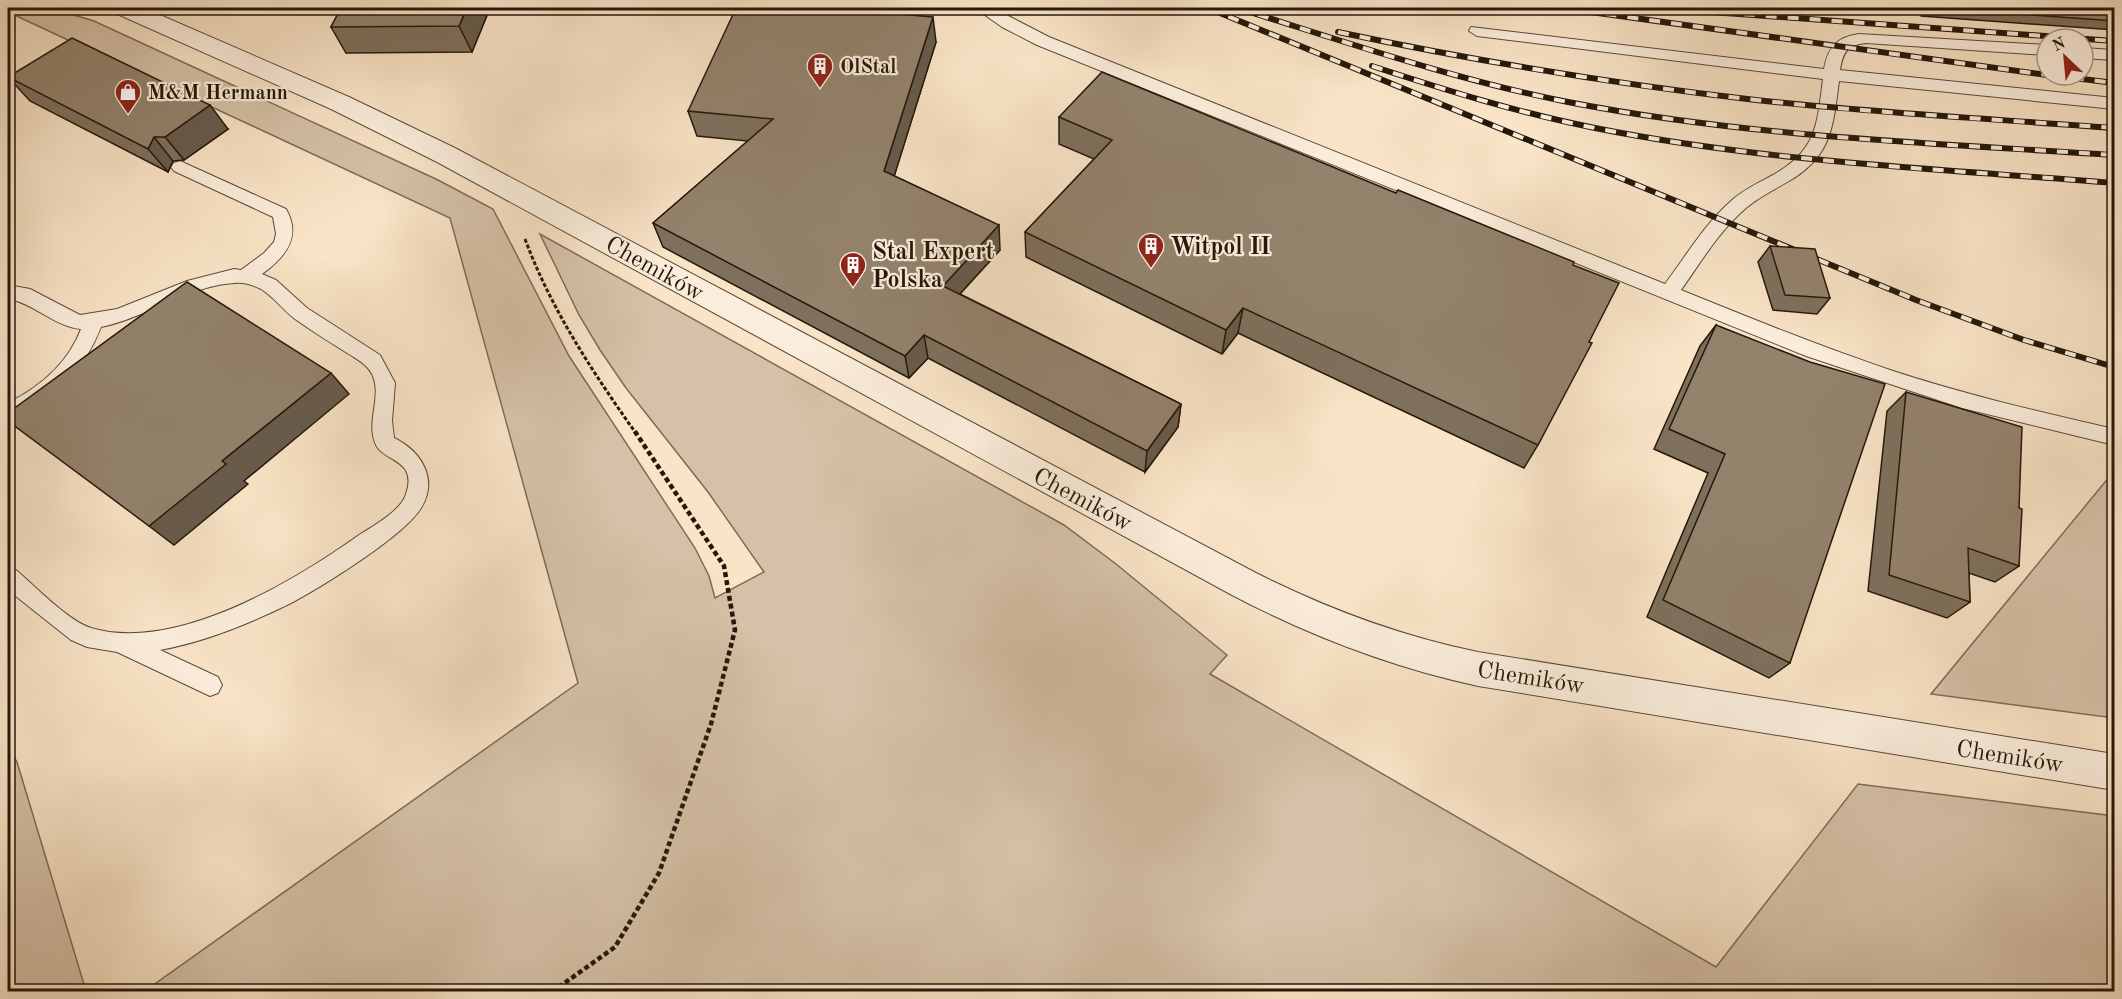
<svg xmlns="http://www.w3.org/2000/svg" width="2122" height="999" font-family="'Old Standard TT',serif">
	<style>
		.green { fill: #d5c1a7; stroke: #7d6c58; stroke-width: 1.5 }
		.lines { fill: none; stroke-linecap: round; stroke-linejoin: round }
		.lane-casing { stroke: #5a4b39; stroke-width: 2 }
		.street-casing { stroke: #5a4b39; stroke-width: 2 }
		.path-far1 { stroke: #25180a; stroke-width: 3; stroke-dasharray: 4 2; stroke-linecap: butt }
		.path { stroke: #25180a; stroke-width: 4.5; stroke-dasharray: 5 3; stroke-linecap: butt }
		.lane { fill: #fbeddb; fill-rule: evenodd }
		.street { fill: #fbeddb; fill-rule: evenodd }
		.rail-casing { stroke: #25180a; stroke-width: 6 }
		.rail { stroke: #fbeddb; stroke-width: 4; stroke-dasharray: 11; stroke-linecap: butt }
		.wall { fill: #7e705d; stroke: #25180a; stroke-width: 1.5 }
		.shaded-wall { fill: #675b4c; stroke: #25180a; stroke-width: 1.5 }
		.building { fill: #93826c; stroke: #25180a; stroke-width: 1.5 }
		.labels { text-anchor: middle; stroke-width: 4.5; stroke-linejoin: round; paint-order: stroke }
		.far-poi-label { font-size: 20px; font-weight: bold; fill: #25180a; stroke: #fbeddb; text-anchor: start }
		.poi-label { font-size: 24px; font-weight: bold; fill: #25180a; stroke: #fbeddb; text-anchor: start }
		.street-label { font-size: 24px; fill: #25180a; stroke: #fbeddb }
	</style>
	<rect width="100%" height="100%" fill="#f9e4c7"/>
	<filter id="stains"><feTurbulence type="fractalNoise" baseFrequency=".00333" numOctaves="4"/><feColorMatrix values="0 0 0 0 .2 0 0 0 0 .09 0 0 0 0 .02 0 0 0 .5 -.17"/></filter>
	<radialGradient id="worn" r=".72"><stop offset=".6" stop-color="#630" stop-opacity="0"/><stop offset="1" stop-color="#630" stop-opacity=".3"/></radialGradient>
	<!-- green -->
	<g class="green">
		<polygon points="19,8 50,8 94,21 438,180 493,209 569,356 695,548 709,576 715,598 764,572 708,492 626,388 600,350 579,315 540,234 1064,525 1116,564 1227,655 1210,674 1716,967 1858,784 2114,816 2114,991 145,991 578,683 450,218 8,12"/>
		<polygon points="2114,471 2114,718 1931,694"/>
		<polygon points="8,747 17,762 86,991 8,991"/>
	</g>
	<g class="lines">
		<!-- lane casing -->
		<g class="lane-casing">
			<g id="lane">
				<path d="M975,8H993L1049,37L1665,284C1686,256 1704,225 1731,201C1743,190 1758,183 1773,175C1817,150 1817,125 1823,79L1477,36L1469,31L1471,27L1824,69C1828,47 1837,37 1859,34L2047,45V55L1866,43C1847,45 1843,52 1840,70L2114,98V109L1839,81C1833,126 1832,156 1789,181C1774,190 1759,197 1746,208C1719,231 1701,262 1681,290C1750,318 1819,346 1890,370C1963,394 2039,412 2114,429V445L1962,408L1806,356L1037,45L1002,27Z"/>
				<polygon points="2083,48 2114,50 2114,60 2083,58"/>
				<path d="M180,161L286,209C302,236 286,257 262,274L276,280L307,308L380,355L395,383L392,421L394,438C421,451 439,479 421,508C404,536 323,586 293,602C251,623 205,642 160,650L218,677L222,685L218,693L210,696L117,652L87,647L71,640L8,590V568L16,570C36,587 67,620 91,628C175,653 293,582 359,535C373,526 401,511 406,494C418,459 384,462 376,445C365,422 383,397 372,374C367,365 360,361 352,356C333,344 313,332 295,319C283,310 274,297 261,289C253,285 243,282 235,283C190,285 146,318 101,327C85,368 52,408 8,420V403C40,387 68,363 81,329C55,327 34,303 8,299V285L30,289L80,315L117,309L187,281L234,269L241,270L264,253L274,242L276,234L273,217L174,171L171,167L174,163Z"/>
			</g>
		</g>
		<!-- street casing -->
		<g class="street-casing">
			<path id="street" d="M112,8H144L349,97L455,148L1256,573C1328,609 1400,636 1478,652L2114,754V790L1478,686C1391,667 1310,636 1232,595L437,162L331,109L115,13Z"/>
		</g>
		<!-- path-far1 -->
		<path class="path-far1" d="M525,239C551,309 592,371 635,432"/>
		<!-- path -->
		<polyline class="path" points="552,992 615,947 659,873 711,724 735,630 724,566 634,430"/>
		<!-- lane -->
		<use href="#lane" class="lane"/>
		<!-- street -->
		<use href="#street" class="street"/>
		<!-- rail casing -->
		<g class="rail-casing">
			<g id="rail">
				<polyline points="1208,8 1916,300 2024,340 2114,367"/>
				<path d="M1237,8C1346,42 1456,80 1568,102C1748,137 1932,143 2114,155"/>
				<polyline points="1562,8 2047,75"/>
				<polyline points="1656,8 2114,41"/>
				<path d="M1338,32C1476,61 1615,84 1756,100C1875,113 1995,119 2114,128"/>
				<path d="M1372,66C1445,90 1519,113 1595,128C1766,162 1941,169 2114,183"/>
				<polyline points="2051,75 2114,83"/>
			</g>
		</g>
		<!-- rail -->
		<use href="#rail" class="rail"/>
	</g>
	<!-- wall -->
	<g class="wall">
		<polygon points="341,8 490,8 472,52 346,53 331,27"/>
		<polygon points="1918,8 2115,8 2115,30 1921,16"/>
		<polygon points="936,42 894,176 1000,250 960,294 1181,404 1178,427 1145,472 928,358 909,378 663,247 653,223 748,141 697,136 688,111"/>
		<polygon points="8,77 228,129 184,160 173,161 168,172 30,101"/>
		<polygon points="1059,117 1396,193 1573,265 1589,342 1538,445 1524,468 1238,333 1222,354 1026,257 1025,232 1094,159 1059,144"/>
		<polygon points="1770,246 1830,298 1817,314 1773,310 1758,262"/>
		<polygon points="1716,325 1790,663 1769,678 1647,617 1708,473 1654,449 1700,346"/>
		<polygon points="1906,392 2019,508 2019,566 1995,582 1969,573 1970,602 1947,618 1868,591 1887,411"/>
	</g>
	<!-- shaded-wall -->
	<g class="shaded-wall">
		<polygon points="467,8 490,8 472,52 459,26"/>
		<polygon points="933,17 936,42 888,196 884,171"/>
		<polygon points="210,105 228,129 184,160 165,137"/>
		<polygon points="154,137 173,161 168,172 148,149"/>
		<polygon points="999,225 1000,250 946,309 943,286"/>
		<polygon points="1243,308 1238,333 1222,354 1226,330"/>
		<polygon points="924,335 928,358 909,378 905,356"/>
		<polygon points="331,373 349,394 244,481 248,484 174,545 149,526 222,461"/>
		<polygon points="1181,404 1178,427 1145,472 1147,451"/>
	</g>
	<!-- building -->
	<g class="building">
		<polygon points="341,8 467,8 459,26 331,27"/>
		<polygon points="736,8 828,8 933,17 884,171 999,225 943,286 1181,404 1147,451 924,335 905,356 653,223 773,119 688,111"/>
		<polygon points="1937,8 2115,8 2115,21"/>
		<polygon points="72,38 210,105 165,137 154,137 148,149 8,77"/>
		<polygon points="1102,72 1396,193 1398,190 1574,262 1573,265 1619,283 1589,342 1592,343 1538,445 1243,308 1226,330 1025,232 1112,140 1059,117"/>
		<polygon points="1770,246 1815,249 1830,298 1785,295"/>
		<polygon points="187,282 331,373 222,461 226,464 149,526 8,421 8,413"/>
		<polygon points="1716,325 1810,362 1885,384 1790,663 1663,600 1725,454 1669,429"/>
		<polygon points="1906,392 2022,427 2019,508 2022,509 2019,566 1968,548 1970,602 1889,575"/>
	</g>
	<!-- icons -->
	<defs>
		<g id="building-pin" transform="scale(1.35)"><path d="M0 17L-7.5 6A9.5 9.5 0 1 1 7.5 6Z" fill="#8f2418" stroke="#fbeddb"/><path d="M-4-6H4V6H1V3H-1V6H-4ZM-2.5-4.3h1.7v1.8h-1.7ZM.8-4.3h1.7v1.8H.8ZM-2.5-1h1.7V.8h-1.7ZM.8-1h1.7V.8H.8Z" fill="#fff"/></g>
		<g id="shop-pin" transform="scale(1.35)"><path d="M0 17L-7.5 6A9.5 9.5 0 1 1 7.5 6Z" fill="#8f2418" stroke="#fbeddb"/><path d="M-5-2.5h2.3a2.7 3.5 0 0 1 5.4 0H5L5.5 6h-11ZM-1.5-2.5h3a1.5 2.3 0 0 0-3 0Z" fill="#fff"/></g>
	</defs>
	<g fill-rule="evenodd">
		<use href="#building-pin" x="820" y="66"/>
		<use href="#shop-pin" x="128" y="92"/>
		<use href="#building-pin" x="1151" y="246"/>
		<use href="#building-pin" x="853" y="265"/>
	</g>
	<g class="labels">
		<!-- far-poi labels -->
		<g class="far-poi-label">
			<text x="840" y="73">OlStal</text>
			<text x="148" y="99">M&amp;M Hermann</text>
		</g>
		<!-- poi labels -->
		<g class="poi-label">
			<text x="1170" y="254">Witpol II</text>
			<text x="872" y="259">Stal Expert<tspan x="872" dy="28">Polska</tspan></text>
		</g>
		<!-- street labels -->
		<g class="street-label">
			<text transform="translate(655 268) rotate(29)" y="8">Chemików</text>
			<text transform="translate(1083 499) rotate(28)" y="8">Chemików</text>
			<text transform="translate(1531 677) rotate(9)" y="8">Chemików</text>
			<text transform="translate(2010 756) rotate(9)" y="8">Chemików</text>
		</g>
	</g>
	<!-- margin -->
	<rect width="2122" height="999" fill="none" stroke="#f9e4c7" stroke-width="30"/>
	<rect x="9" y="9" width="2104" height="981" fill="none" stroke="#25180a" stroke-width="3"/>
	<rect x="15" y="15" width="2092" height="969" fill="none" stroke="#25180a" stroke-width="1.5"/>
	<!-- north arrow -->
	<g transform="translate(2065 57) rotate(334)"><circle r="28" fill="#fbeddb" stroke="#a59887" stroke-width="1.5"/>
	<path d="M0-4.5L10 22L0 15L-10 22Z" fill="#8f2418"/>
	<text y="-9" font-size="16" font-weight="bold" text-anchor="middle" fill="#25180a">N</text>
	</g>
	<rect width="100%" height="100%" filter="url(#stains)"/>
	<rect width="100%" height="100%" fill="url(#worn)"/>
</svg>
